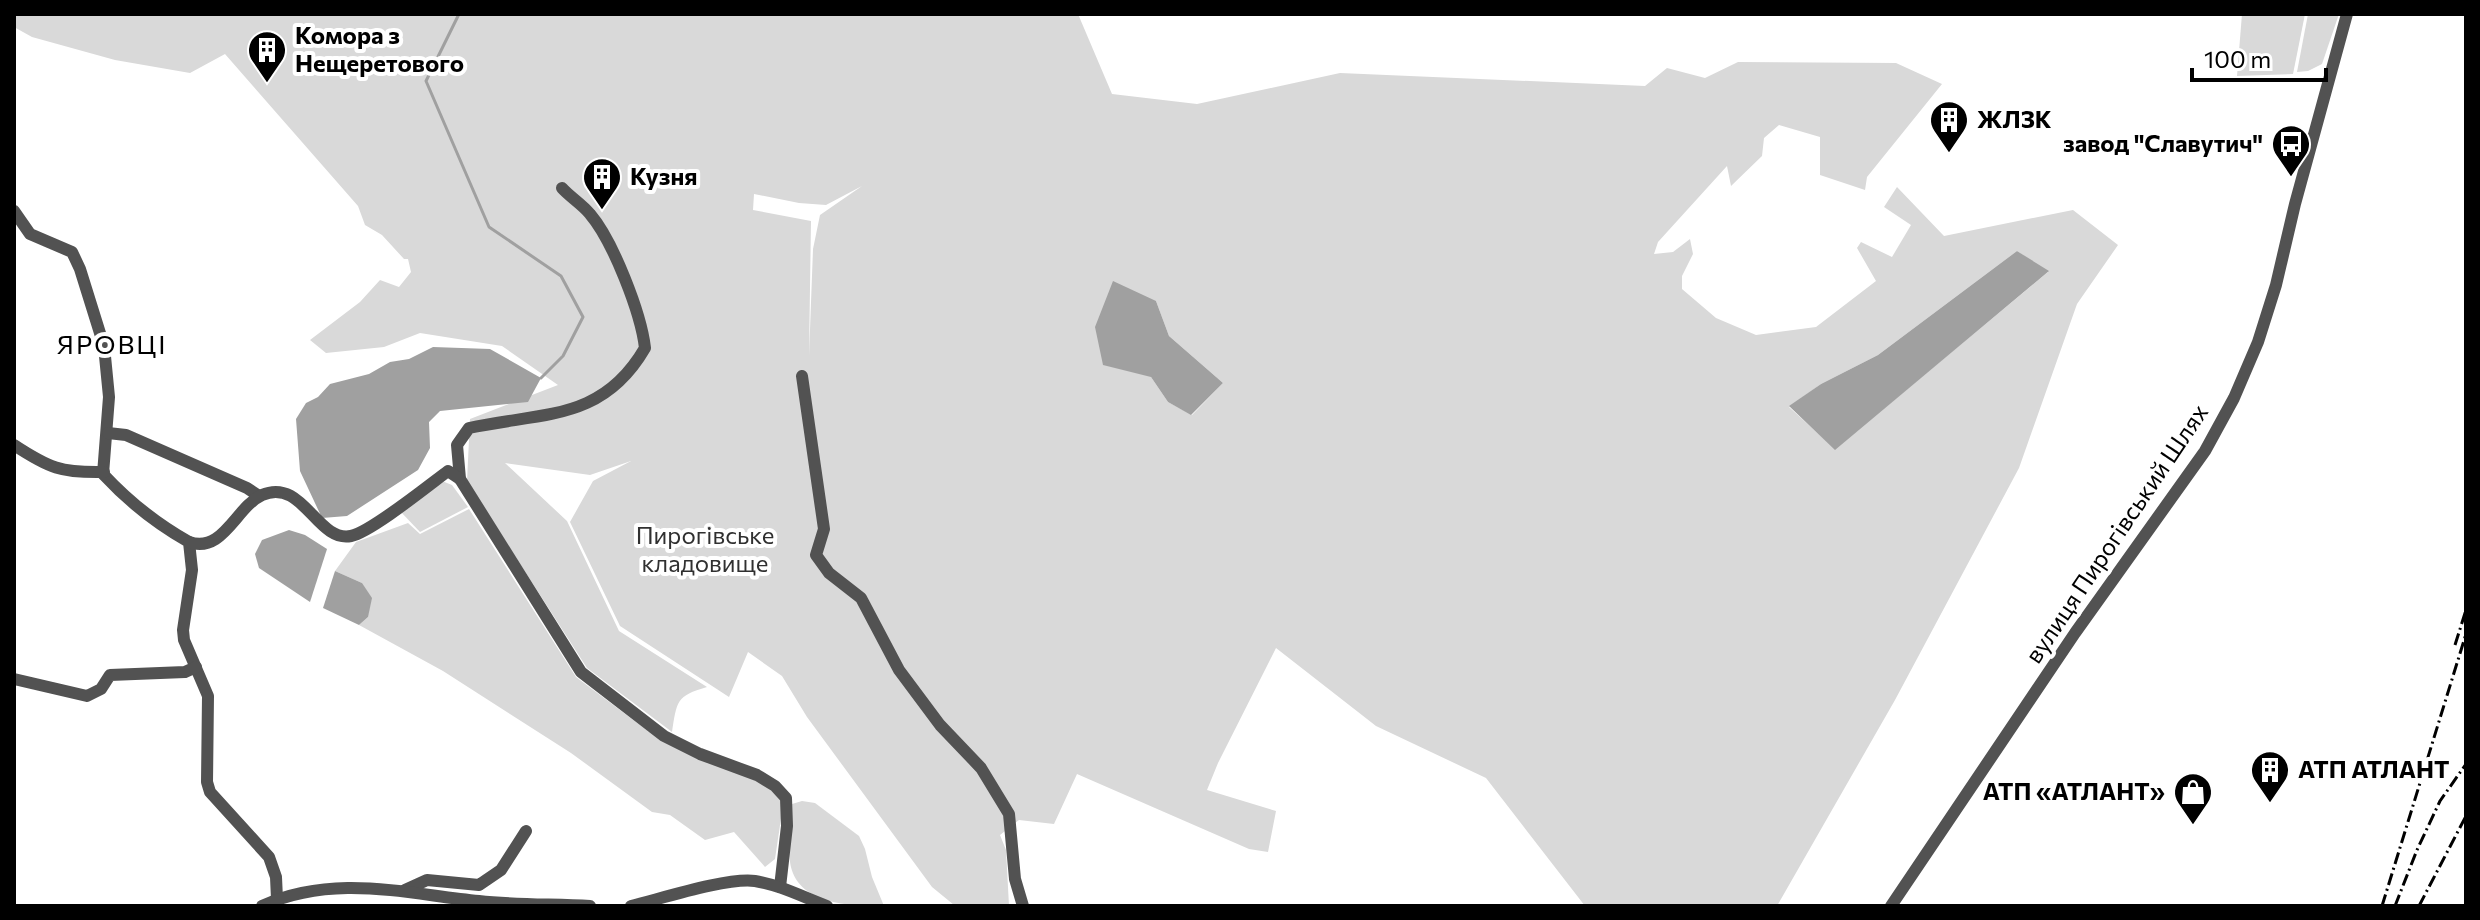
<svg xmlns="http://www.w3.org/2000/svg" width="2480" height="920" font-family="Commissioner,sans-serif">
	<style>
		.green { fill: #d9d9d9; fill-rule: evenodd }
		.water { fill: #a0a0a0 }
		.lines { fill: none; stroke-linecap: round; stroke-linejoin: round }
		.stream { stroke: #a0a0a0; stroke-width: 3 }
		.minor { stroke: #525252; stroke-width: 12 }
		.rail { stroke: #000; stroke-width: 3; stroke-dasharray: 12 4 2 4; stroke-linecap: butt }
		.labels { text-anchor: middle; stroke-width: 8; stroke-linejoin: round; paint-order: stroke }
		.poi-label { font-size: 24px; font-weight: bold; fill: #000; stroke: #fff; text-anchor: start }
		.street-label { font-size: 24px; fill: #000; stroke: #fff }
		.park-label { font-size: 24px; fill: #303030; stroke: #fff }
		.neighbourhood-label { font-size: 26px; letter-spacing: 2px; fill: #000; stroke: #fff }
	</style>
	<rect width="100%" height="100%" fill="#fff"/>
	<!-- green -->
	<g class="green">
		<path d="M14,14H1078L1112,94L1197,104L1340,73L1645,86L1667,68L1705,78L1738,62L1896,63L1942,84L1867,177L1865,190L1820,175V137L1779,125L1764,138L1762,156L1731,186L1727,166L1658,242L1654,254L1673,252L1690,239L1693,254L1682,276V289L1716,318L1756,335L1816,327L1876,281L1857,248L1861,242L1892,257L1911,225L1884,207L1897,187L1944,236L2073,210L2118,245L2077,304L2019,468L1895,700L1777,906H1585L1486,778L1376,726L1276,648L1218,763L1207,790L1276,811L1268,852L1249,849L1077,774L1054,824L1019,820L1000,835L1006,850L1009,906H962L954,905L932,887L807,717L782,676L748,652L729,697L620,626L570,522L593,481L631,461L590,475L505,463L567,521L619,631L707,687C676,696 677,701 672,732L587,668L467,481L470,419L558,385L502,346L420,333L384,347L326,353L310,340L360,302L380,280L399,287L411,272L408,259H404L382,235L365,225L358,206L225,54L190,73L115,60L32,37L14,27ZM862,186L820,215L813,249L809,356L811,221L753,210L754,194L799,203L826,205ZM2017,251L2048,272L1835,449L1789,407L1821,384L1878,355ZM1156,301L1169,336L1223,383L1192,415L1168,402L1151,377Z"/>
		<polygon points="2242,14 2305,14 2293,74 2237,76"/>
		<polygon points="2308,14 2339,14 2322,64 2308,71 2297,72"/>
		<polygon points="442,481 452,485 468,507 420,532 400,511"/>
		<polygon points="469,509 576,677 648,731 764,784 779,798 783,805 775,859 765,867 734,832 705,840 670,815 652,812 571,753 443,671 359,625 368,617 362,583 335,571 356,542 408,523 420,534"/>
		<path d="M802,801L815,803L859,836L865,849L872,877L884,906C850,906 796,905 790,862C788,844 791,823 792,804Z"/>
	</g>
	<!-- water -->
	<g class="water">
		<polygon points="2017,251 2049,271 1835,450 1789,406 1821,384 1878,355"/>
		<polygon points="1113,281 1156,301 1169,336 1223,383 1191,415 1168,402 1151,377 1103,365 1095,327"/>
		<polygon points="433,347 490,349 541,378 528,402 440,411 429,422 430,448 418,470 347,516 322,518 300,471 296,419 306,403 318,397 330,384 369,374 390,362 409,359"/>
		<polygon points="289,530 305,535 327,549 310,602 259,568 255,554 262,540"/>
		<polygon points="335,571 362,583 372,598 368,617 359,625 323,608"/>
	</g>
	<g class="lines">
		<!-- stream -->
		<polyline class="stream" points="459,14 426,81 489,227 561,276 583,317 563,356 541,378"/>
		<!-- minor -->
		<g class="minor">
			<path d="M562,188C570,197 582,204 590,214C613,241 641,313 645,348C602,422 542,412 469,428L457,445L460,479L581,672L664,736L700,754L757,775L775,786L786,798L787,826L780,887"/>
			<path d="M14,211L30,234L72,252L80,269L104,346L109,397L103,474C129,502 157,524 189,542L192,570L183,630L184,640L208,696L207,782L210,792L269,857L276,877L277,899"/>
			<polyline points="802,376 824,529 816,555 829,573 861,598 899,670 940,725 981,768 1009,814 1015,879 1023,906"/>
			<polyline points="108,433 126,435 247,488 259,496"/>
			<path d="M14,445C49,468 61,473 104,472"/>
			<path d="M189,542C223,554 236,507 262,495C303,477 317,543 351,536C371,532 429,485 448,471L460,479"/>
			<polyline points="14,679 87,696 101,689 110,675 185,672 196,667"/>
			<polyline points="405,890 427,880 479,885 501,870 526,831"/>
			<path d="M262,906C334,873 406,894 479,901C516,905 553,904 590,906"/>
			<path d="M631,906C660,899 728,877 755,881C780,885 803,897 827,906"/>
			<polyline points="1891,906 2075,633 2205,451 2234,398 2258,342 2276,285 2295,204 2347,14"/>
		</g>
		<!-- rail -->
		<g class="rail">
			<polyline points="2455,645 2466,610"/>
			<polyline points="2382,906 2466,634"/>
			<polyline points="2395,906 2417,850 2440,801 2466,764"/>
			<polyline points="2419,906 2466,816"/>
		</g>
	</g>
	<!-- icons -->
	<defs>
		<g id="building-pin" transform="scale(2)"><path d="M0 17L-7.5 6A9.5 9.5 0 1 1 7.5 6Z" fill="#000" stroke="#fff"/><path d="M-4-6H4V6H1V3H-1V6H-4ZM-2.5-4.3h1.7v1.8h-1.7ZM.8-4.3h1.7v1.8H.8ZM-2.5-1h1.7V.8h-1.7ZM.8-1h1.7V.8H.8Z" fill="#fff"/></g>
		<g id="bus-pin" transform="scale(2)"><path d="M0 17L-7.5 6A9.5 9.5 0 1 1 7.5 6Z" fill="#000" stroke="#fff"/><path d="M-5-6H5V4H4V6H2V4H-2V6H-4V4H-5ZM-3.5-4V0h7V-4ZM-3.5 1.2v1.5H-2V1.2ZM2 1.2v1.5H3.5V1.2Z" fill="#fff"/></g>
		<g id="shop-pin" transform="scale(2)"><path d="M0 17L-7.5 6A9.5 9.5 0 1 1 7.5 6Z" fill="#000" stroke="#fff"/><path d="M-5-2.5h2.3a2.7 3.5 0 0 1 5.4 0H5L5.5 6h-11ZM-1.5-2.5h3a1.5 2.3 0 0 0-3 0Z" fill="#fff"/></g>
	</defs>
	<g fill-rule="evenodd">
		<use href="#building-pin" x="267" y="50"/>
		<use href="#building-pin" x="1949" y="120"/>
		<use href="#bus-pin" x="2291" y="144"/>
		<use href="#building-pin" x="602" y="177"/>
		<use href="#building-pin" x="2270" y="770"/>
		<use href="#shop-pin" x="2193" y="792"/>
	</g>
	<g class="labels">
		<!-- poi labels -->
		<g class="poi-label">
			<text x="295" y="44">Комора з<tspan x="295" dy="28">Нещеретового</tspan></text>
			<text x="1977" y="128">ЖЛЗК</text>
			<text x="2263" y="152" text-anchor="end">завод "Славутич"</text>
			<text x="630" y="185">Кузня</text>
			<text x="2298" y="778">АТП АТЛАНТ</text>
			<text x="2165" y="800" text-anchor="end">АТП «АТЛАНТ»</text>
		</g>
		<!-- street labels -->
		<g class="street-label">
			<text transform="translate(2117 534) rotate(-56)" y="8">вулиця Пирогівський Шлях</text>
		</g>
		<!-- park labels -->
		<g class="park-label">
			<text x="705" y="544">Пирогівське<tspan x="705" dy="28">кладовище</tspan></text>
		</g>
		<!-- neighbourhood labels -->
		<g class="neighbourhood-label">
			<text x="112" y="354">ЯРОВЦІ</text>
		</g>
	</g>
	<!-- border -->
	<rect width="2480" height="920" fill="none" stroke="#000000" stroke-width="32"/>
	<!-- scale -->
	<path d="M2192 68v12h134v-12" fill="none" stroke="#000000" stroke-width="4"/>
	<text x="2204" y="68" font-size="24" fill="#000000" stroke="#ffffff" stroke-width="6" paint-order="stroke">100 m</text>
</svg>
